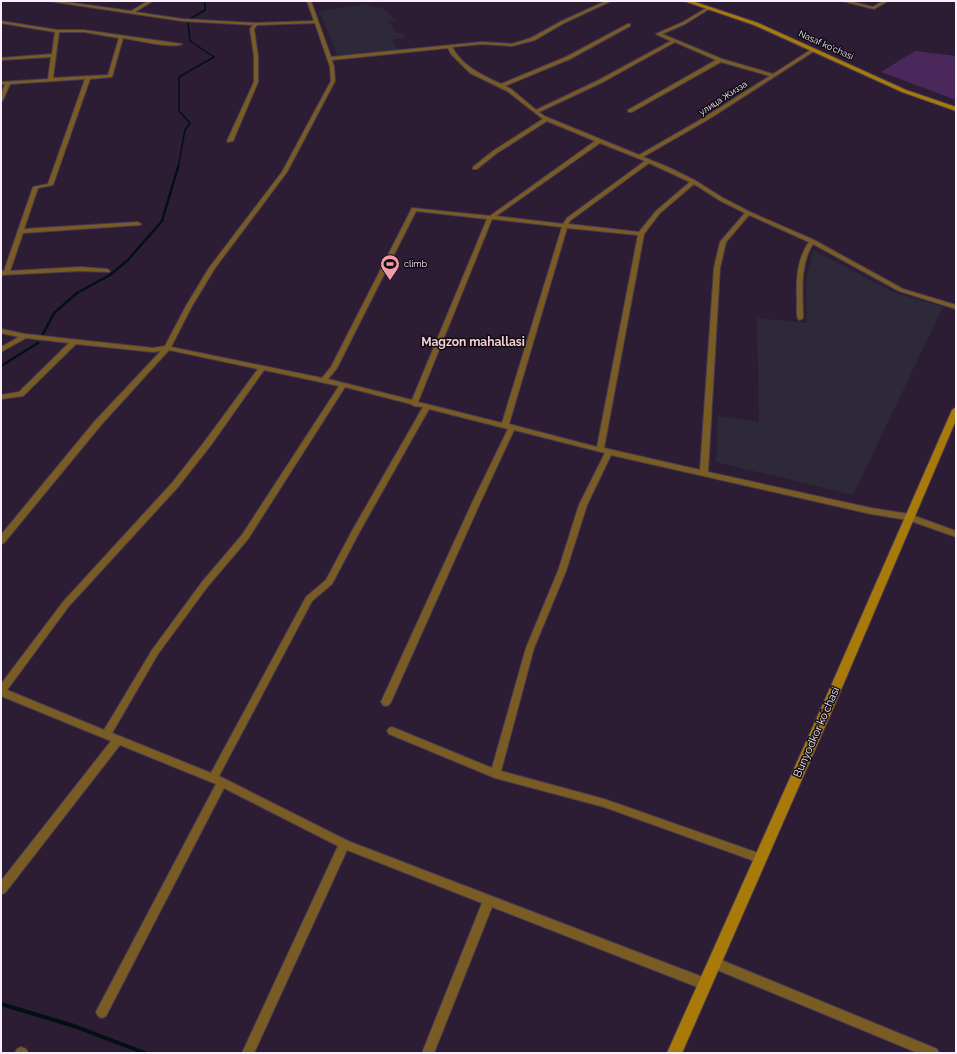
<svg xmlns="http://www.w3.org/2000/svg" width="957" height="1054" font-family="Raleway,sans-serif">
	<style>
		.education { fill: #2d2939 }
		.green { fill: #4b285b }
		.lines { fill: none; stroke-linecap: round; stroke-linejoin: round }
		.stream-far2 { stroke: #021015; stroke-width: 1.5 }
		.stream-far1 { stroke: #021015; stroke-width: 2.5 }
		.stream { stroke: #021015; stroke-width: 4 }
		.minor-casing { stroke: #493a50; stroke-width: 2 }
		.secondary-casing { stroke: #493a50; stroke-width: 2 }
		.minor { fill: #785c24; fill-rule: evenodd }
		.secondary { fill: #a87a0a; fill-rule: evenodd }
		.labels { text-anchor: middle; stroke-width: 3; stroke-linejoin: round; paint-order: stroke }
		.far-street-label { font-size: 9px; fill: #f8eefd; stroke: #110b14 }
		.far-poi-label { font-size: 9px; fill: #f8eefd; stroke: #110b14; text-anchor: start }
		.street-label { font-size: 11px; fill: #f8eefd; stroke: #110b14 }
		.neighbourhood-label { font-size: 12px; font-weight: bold; fill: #f4d0d5; stroke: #110b14 }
	</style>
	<rect width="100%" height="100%" fill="#2c1d34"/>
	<!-- education -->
	<g class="education">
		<polygon points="368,4 371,7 381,7 397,21 389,22 396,33 402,33 405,38 392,39 398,50 338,56 319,11"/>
		<polygon points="813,250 893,292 943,307 853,495 716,462 718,416 759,422 757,318 807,323 806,281"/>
	</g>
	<!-- green -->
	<polygon class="green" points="915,51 956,56 956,100 881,72"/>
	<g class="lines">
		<!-- stream-far2 -->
		<g class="stream-far2">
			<polyline points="190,19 205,10 205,1"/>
			<polyline points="178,168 185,130 190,123 179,111 179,77 214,57 190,41 188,22"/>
		</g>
		<!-- stream-far1 -->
		<g class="stream-far1">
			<polyline points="43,334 54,313 77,293 110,275 128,260 162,221 178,167"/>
			<polyline points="1,366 38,343"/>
		</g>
		<!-- stream -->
		<polyline class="stream" points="1,1004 74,1026 145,1053"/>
		<!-- minor casing -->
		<g class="minor-casing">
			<g id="minor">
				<path d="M48,1H58L131,11L148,1H153L135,12L182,19L256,23L314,21L307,1H311L331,57L482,42L512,44L531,38L562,21L606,1H611L564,23L535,40L512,46L482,44L452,47C463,67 482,75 501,84L566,57L628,24H630V26L570,59L505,86L511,89L536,110L599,80L671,41L656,34L683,22L708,7L709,9L685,24L662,34L722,59L773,74L812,49L816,50L709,119L643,157L670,168L696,181L723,198L750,212L814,240L903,289L956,305V309L899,291L813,244C799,265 803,294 803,318L800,320L798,319C796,314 797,307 797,300C796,280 797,259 809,242L749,215L726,242L720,268L708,472L871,508L909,514L956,531V537L908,520L871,514L611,455L587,505L566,571L534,648L501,771L604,799L764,855L765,858L764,861L760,863L604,807L495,778L389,734L387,731L389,728L392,727L492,768L526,648L558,571L579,505L605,453L514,430L480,503L391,702L389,705L386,706L383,705L381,702L472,503L508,429L429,409L360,531L332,584L312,601L219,776L348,841L705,978L709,980L711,984L709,988L705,990L492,907L434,1053H422L482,903L347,850L254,1053H242L338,846L224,788L106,1016L102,1018L98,1016L96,1012L98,1008L216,784L120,745L5,893L1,894V881L111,741L1,696V684L63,602L172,483L205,441L258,369L169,350L101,425L4,543L1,544V535L95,421L161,351L153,352L76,344L23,396L1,399V395L19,392L69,343L26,338L1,352V347L19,337L1,333V329L25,334L153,348L165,346L186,306L209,268L282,172L331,81L330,67L315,23L257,25L254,29L258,56V82L233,141L228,142L227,141L254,82V56L250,29L253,25L182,21ZM675,42L716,60L628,110V112H632L721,62L770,76L705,117L639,155L544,116L539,112L603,82ZM448,48L451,54L470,73L507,91L543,119L493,151L473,167V169H477L497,153L547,121L595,141L490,216L412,208L331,367L322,378L171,347L192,306L215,268L287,172L335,81L334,67L332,60ZM600,143L645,161L567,218L563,224L496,216ZM649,163L690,182L656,211L639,232L568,224L571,220ZM694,184L719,200L745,213L720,242L714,268L700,470L604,448L644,234L660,213ZM416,211L487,219L412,400L328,379L337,368ZM492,219L562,227L502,423L418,402ZM567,228L638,235L597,447L509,424ZM264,370L339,386L242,535L202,582L152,650L104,730L7,690L69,606L178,487L211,445ZM345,387L411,404L414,406L423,407L352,531L326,580L306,597L211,773L112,733L158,654L208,586L248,539Z"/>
				<polygon points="842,1 849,1 873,7 883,1 888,1 874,9"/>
				<path d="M1,21L57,30H84L182,44C172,49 136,40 123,38L112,77L90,79L53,185L38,188L24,229L138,222L141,224L140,225L23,233L10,271L80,267L107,269L110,271L109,272L80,271L1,275V271H4L33,187L48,184L85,79L10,84L3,100L1,101V94L5,84H1V82L48,79L51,57L1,60V58L52,54L55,32L1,23ZM59,32H84L119,38L108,75L53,78Z"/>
				<polygon points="714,957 937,1049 939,1053 918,1053 710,967 708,963 710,959"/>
				<polygon points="21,1047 26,1049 28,1053 15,1053 17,1049"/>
			</g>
		</g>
		<!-- secondary casing -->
		<g class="secondary-casing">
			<g id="secondary">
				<polygon points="684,1 692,1 758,23 906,90 956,107 956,111 902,92 754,25"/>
				<polygon points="956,407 956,420 835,704 682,1053 667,1053 823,704 952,410"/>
			</g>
		</g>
		<!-- minor -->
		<use href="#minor" class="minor"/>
		<!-- secondary -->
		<use href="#secondary" class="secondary"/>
	</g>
	<!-- icons -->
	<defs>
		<g id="stadium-pin" transform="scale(1)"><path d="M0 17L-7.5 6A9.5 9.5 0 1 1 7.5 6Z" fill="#f39aa9" stroke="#110b14"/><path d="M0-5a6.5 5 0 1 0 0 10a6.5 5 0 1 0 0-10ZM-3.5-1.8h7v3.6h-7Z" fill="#111"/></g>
	</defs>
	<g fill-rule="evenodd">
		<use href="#stadium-pin" x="390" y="264"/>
	</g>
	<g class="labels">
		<!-- far-street labels -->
		<g class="far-street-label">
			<text transform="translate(826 45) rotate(24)" y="3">Nasaf ko‘chasi</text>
			<text transform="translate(723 98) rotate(-33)" y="3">улица Жизза</text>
		</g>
		<!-- far-poi labels -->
		<g class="far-poi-label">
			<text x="404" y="267">climb</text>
		</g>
		<!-- street labels -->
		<g class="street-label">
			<text transform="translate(816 732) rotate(-66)" y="4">Bunyodkor koʻchasi</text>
		</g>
		<!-- neighbourhood labels -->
		<g class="neighbourhood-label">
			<text x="473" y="346">Magzon mahallasi</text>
		</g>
	</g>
	<!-- border -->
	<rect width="957" height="1054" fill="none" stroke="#f8eefd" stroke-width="4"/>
</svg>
